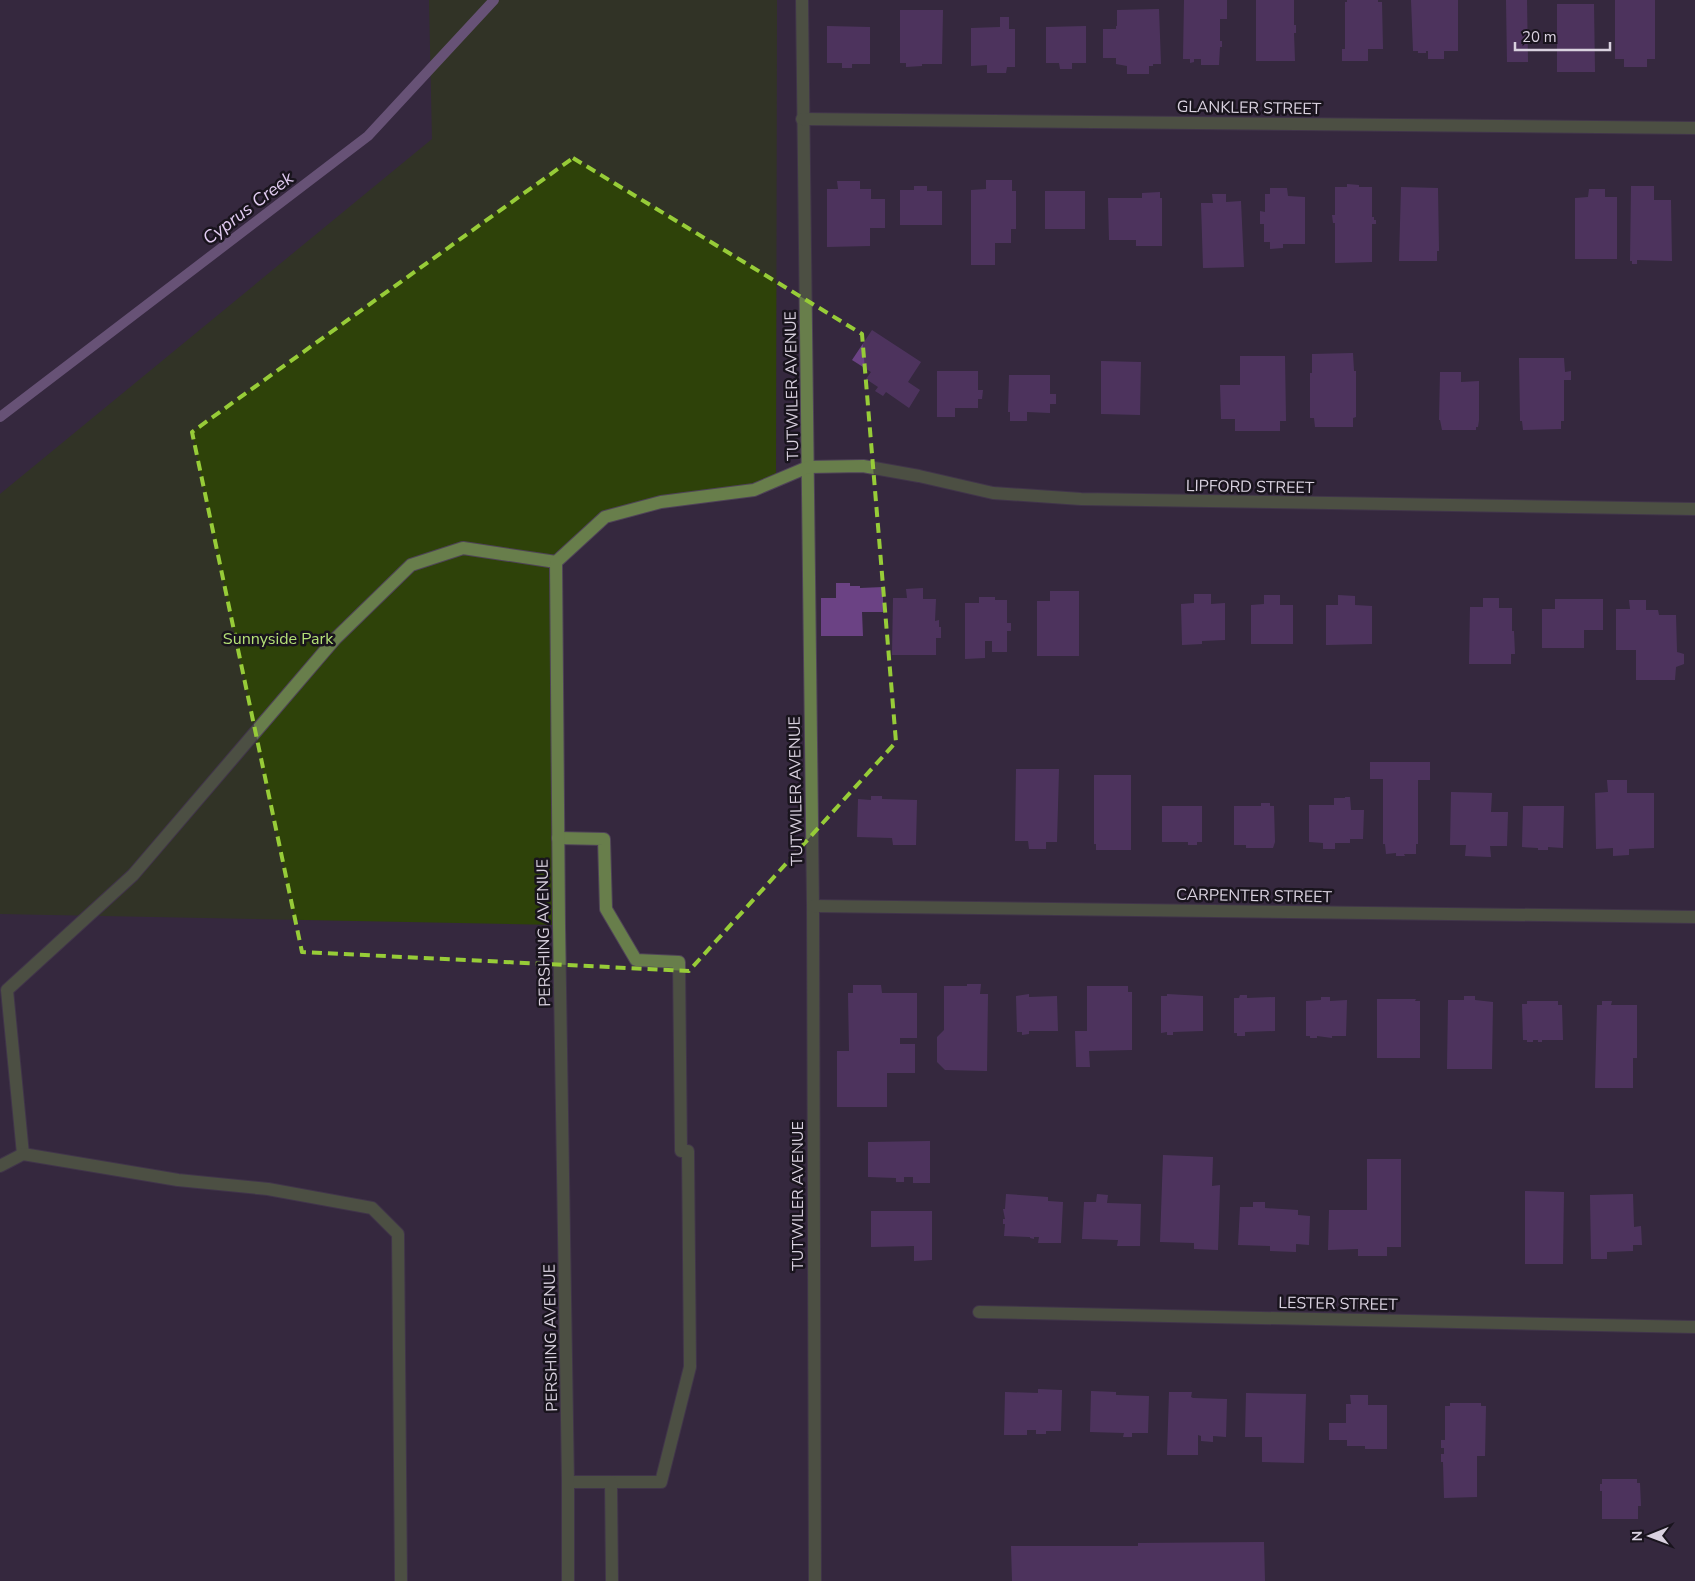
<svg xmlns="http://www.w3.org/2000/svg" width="1695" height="1581" font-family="'Nunito Sans',sans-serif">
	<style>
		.green { fill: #2e4209 }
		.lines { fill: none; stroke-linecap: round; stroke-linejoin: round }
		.stream { stroke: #a585bb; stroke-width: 10 }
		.building { fill: #6b4284 }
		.minor-casing { stroke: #4f4358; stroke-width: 14 }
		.minor { stroke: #687e4b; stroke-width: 12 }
		.marked { fill: none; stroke: #97cc38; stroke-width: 4; stroke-dasharray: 10 6; stroke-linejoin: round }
		.labels { text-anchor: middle; stroke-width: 5; stroke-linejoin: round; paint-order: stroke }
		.street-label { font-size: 16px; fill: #d9d1df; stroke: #19141d }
		.park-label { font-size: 16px; fill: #b5e177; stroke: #19141d }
		.water-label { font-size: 18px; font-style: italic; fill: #e2ccf2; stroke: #19141d }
	</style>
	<rect width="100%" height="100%" fill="#35283e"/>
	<!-- green -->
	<polygon class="green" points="429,0 777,0 776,480 605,517 556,562 559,925 0,914 0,494 432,139"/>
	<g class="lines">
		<!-- stream -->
		<polyline class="stream" points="0,417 368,136 494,0"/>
	</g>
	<!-- building -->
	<g class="building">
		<polygon points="1184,0 1227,0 1227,19 1220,19 1220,41 1222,41 1222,47 1220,47 1219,65 1201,65 1201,59 1194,59 1194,62 1190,63 1190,59 1183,59"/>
		<polygon points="1256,0 1294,0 1294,25 1296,25 1296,33 1294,33 1295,61 1256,61"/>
		<polygon points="1347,0 1378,0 1378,2 1382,2 1383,49 1368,49 1368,61 1342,61 1342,49 1345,49 1345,2 1347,2"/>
		<polygon points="1411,0 1458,0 1458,51 1444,51 1444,59 1428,59 1428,51 1426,51 1426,53 1418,53 1418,51 1413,51"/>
		<polygon points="1506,0 1527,0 1528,62 1507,62"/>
		<polygon points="1615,0 1655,0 1655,59 1647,59 1647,67 1624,67 1624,59 1615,59"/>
		<polygon points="1557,4 1594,4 1595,72 1557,72"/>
		<polygon points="1159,9 1161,64 1153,64 1153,66 1149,66 1149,74 1127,74 1127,66 1116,64 1116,58 1103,58 1103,29 1116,29 1116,26 1117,26 1117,10"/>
		<polygon points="900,10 943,10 942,64 922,64 922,66 906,67 906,63 900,63"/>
		<polygon points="1000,17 1009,17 1009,29 1015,29 1015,67 1007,67 1006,73 987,73 987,65 971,66 971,28 1000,27"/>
		<polygon points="827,26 870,27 870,64 852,64 852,68 842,68 842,63 827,63"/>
		<polygon points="1086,26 1086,63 1072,63 1072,69 1060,69 1059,63 1046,63 1046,27"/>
		<polygon points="986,180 1012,180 1012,191 1016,191 1016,229 1011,229 1011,243 995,243 995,265 971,265 971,190 986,189"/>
		<polygon points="837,181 860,181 860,189 871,189 871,199 885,199 885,228 870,228 870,246 827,247 827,189 838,189"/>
		<polygon points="1347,184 1359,185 1359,187 1372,187 1372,217 1374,217 1374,220 1376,220 1376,224 1372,224 1372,262 1335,263 1335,223 1333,223 1332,215 1335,215 1335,187 1347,187"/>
		<polygon points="914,186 927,186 927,191 942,191 942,225 900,225 900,190 914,190"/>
		<polygon points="1631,186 1654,186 1654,200 1671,200 1672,261 1637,260 1637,264 1632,264 1632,261 1630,261"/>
		<polygon points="1401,187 1438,188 1439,251 1437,251 1437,261 1399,261"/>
		<polygon points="1270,188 1287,188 1288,196 1305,197 1305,244 1283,244 1283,248 1270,249 1270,242 1264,242 1264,224 1260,224 1260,211 1265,212 1265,194 1270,194"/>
		<polygon points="1589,189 1605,189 1605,197 1617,197 1617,259 1575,259 1575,198 1588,197"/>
		<rect x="1045" y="191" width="40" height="38"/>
		<polygon points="1160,192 1160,198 1162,198 1162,246 1136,246 1136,240 1109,240 1108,198 1142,198 1142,193"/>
		<polygon points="1212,194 1226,194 1226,202 1241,201 1244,267 1203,268 1201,203 1213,203"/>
		<polygon points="872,330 921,362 908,382 920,390 909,408 886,392 883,396 875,391 878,387 866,379 871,372 852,360"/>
		<polygon points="1353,353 1354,371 1356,371 1356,417 1353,418 1353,427 1315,427 1314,418 1310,418 1310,373 1312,373 1312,354"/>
		<polygon points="1240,356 1285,356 1286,421 1280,421 1280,431 1235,431 1235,419 1221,419 1220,385 1240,385"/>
		<polygon points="1519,358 1564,358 1565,372 1571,371 1571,380 1564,380 1564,421 1561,421 1561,429 1523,430 1522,421 1520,421"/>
		<polygon points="1101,361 1141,362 1140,415 1101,414"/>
		<polygon points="937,371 978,371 978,390 983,390 982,399 978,399 978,408 955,408 955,417 937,417"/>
		<polygon points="1440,372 1461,372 1461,382 1479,381 1479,420 1478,427 1476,427 1476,430 1442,430 1440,420 1439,420"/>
		<polygon points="1009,375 1050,375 1050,394 1056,394 1056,404 1050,404 1050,413 1027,412 1027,421 1010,421 1010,412 1008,412"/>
		<polygon points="836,583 850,583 850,586 860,586 860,588 883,587 883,612 862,612 863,636 821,636 821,598 836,598"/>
		<polygon points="923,588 923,599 936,599 935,621 939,620 939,627 941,627 941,638 936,638 936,655 892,655 893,598 907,598 906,589"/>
		<polygon points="1050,591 1079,591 1079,656 1037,656 1037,601 1050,601"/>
		<polygon points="1194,594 1211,594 1211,604 1225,603 1225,640 1202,641 1202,644 1182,645 1181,604 1194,603"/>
		<polygon points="1264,595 1280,595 1280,605 1293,605 1293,644 1251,644 1251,605 1264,604"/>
		<polygon points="1338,595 1355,596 1355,605 1372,606 1372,644 1326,645 1326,605 1338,605"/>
		<polygon points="979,597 995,597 995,600 1007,600 1007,623 1011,623 1011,631 1007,631 1007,652 992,652 992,641 985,641 985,658 965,659 965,603 979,603"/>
		<polygon points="1483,598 1499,598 1499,608 1512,608 1512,631 1514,631 1515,654 1511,654 1511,664 1469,664 1470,607 1483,607"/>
		<polygon points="1555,599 1603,599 1603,630 1584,630 1584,648 1542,648 1542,609 1555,609"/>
		<polygon points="1629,600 1646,600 1646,610 1658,610 1659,615 1676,615 1677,652 1684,654 1684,664 1676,667 1675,680 1636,680 1636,650 1616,650 1616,609 1630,609"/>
		<polygon points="1370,762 1430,762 1430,780 1418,780 1418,844 1416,844 1416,854 1404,854 1405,856 1396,856 1396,853 1386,854 1385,844 1383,844 1383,779 1370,779"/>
		<polygon points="1016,769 1059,769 1057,842 1046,842 1046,849 1029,849 1028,841 1015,841"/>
		<polygon points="1094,775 1131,775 1131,850 1096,850 1096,844 1094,844"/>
		<polygon points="1607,780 1627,780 1627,793 1654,793 1654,848 1629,849 1629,855 1613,856 1613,848 1596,849 1595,793 1608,792"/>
		<polygon points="1451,792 1492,793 1491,812 1508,812 1507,846 1490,846 1491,857 1465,856 1466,845 1450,845"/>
		<polygon points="871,796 882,796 882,799 917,800 916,845 893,845 892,838 857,837 858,799 871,800"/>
		<polygon points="1345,797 1350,797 1351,810 1364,810 1363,839 1350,839 1350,843 1335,843 1335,849 1323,849 1323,843 1309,842 1309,805 1334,805 1334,798 1345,798"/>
		<polygon points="1261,803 1270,803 1270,806 1274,806 1275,842 1273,848 1246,848 1246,845 1234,845 1234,806 1261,806"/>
		<polygon points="1162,806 1202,806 1202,842 1197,842 1197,845 1188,845 1188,842 1162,842"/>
		<polygon points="1523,806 1564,806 1563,848 1548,847 1548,850 1538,850 1538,848 1522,847"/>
		<polygon points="967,984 981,984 980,994 988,994 987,1071 945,1070 937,1062 937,1037 944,1030 944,986 967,986"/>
		<polygon points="853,985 881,985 882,993 917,993 917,1038 900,1038 900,1044 915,1044 915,1073 887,1073 887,1107 837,1107 837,1051 849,1051 848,993 853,993"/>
		<polygon points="1087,986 1128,986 1128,992 1132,992 1132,1050 1089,1051 1090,1067 1076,1067 1075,1031 1087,1031"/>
		<polygon points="1029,994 1029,997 1057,996 1058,1031 1029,1031 1029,1034 1022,1035 1022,1032 1017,1032 1016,996"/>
		<polygon points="1167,994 1203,996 1203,1031 1173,1032 1173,1035 1167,1035 1167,1032 1161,1033 1161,996 1167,996"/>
		<polygon points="1240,995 1247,995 1247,998 1275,997 1275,1031 1245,1032 1245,1036 1237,1036 1237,1033 1234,1033 1234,998 1239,998"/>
		<polygon points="1464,996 1475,996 1475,1000 1493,1002 1492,1069 1447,1069 1448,1000 1464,1000"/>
		<polygon points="1321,997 1330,997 1330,1001 1347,1000 1346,1036 1332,1036 1332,1038 1317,1036 1317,1038 1310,1038 1310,1036 1306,1036 1306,1001 1321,1000"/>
		<polygon points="1377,999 1416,999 1415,1001 1420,1001 1420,1058 1377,1058"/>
		<polygon points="1527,1001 1558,1001 1558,1005 1562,1005 1563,1040 1542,1040 1542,1042 1538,1042 1538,1040 1533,1040 1533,1042 1527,1042 1527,1040 1523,1040 1522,1004 1527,1004"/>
		<polygon points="1602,1001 1612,1001 1611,1005 1637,1005 1637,1058 1633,1058 1633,1088 1595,1088 1597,1005 1602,1005"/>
		<polygon points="930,1141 930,1183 913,1183 913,1177 904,1177 904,1182 896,1182 896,1178 868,1177 868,1142"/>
		<polygon points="1163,1155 1213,1157 1212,1186 1220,1185 1218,1250 1194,1249 1194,1243 1160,1242"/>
		<polygon points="1367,1159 1401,1159 1401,1247 1387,1247 1387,1256 1358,1256 1358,1249 1328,1250 1329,1210 1367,1210"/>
		<polygon points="1525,1191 1564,1192 1563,1264 1525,1264"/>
		<polygon points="1006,1194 1048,1197 1048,1201 1063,1202 1061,1243 1038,1243 1039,1237 1034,1237 1034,1239 1030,1238 1030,1237 1004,1236 1005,1224 1003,1224 1003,1219 1005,1219 1003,1209 1005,1209"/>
		<polygon points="1097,1194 1108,1195 1107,1203 1141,1204 1140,1246 1117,1246 1118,1240 1082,1239 1084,1202 1096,1202"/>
		<polygon points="1633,1194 1634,1227 1641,1226 1642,1245 1633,1245 1633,1251 1607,1252 1607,1259 1591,1259 1590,1195"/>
		<polygon points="1253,1202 1265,1202 1265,1208 1298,1210 1298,1215 1310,1216 1309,1245 1296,1244 1296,1252 1270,1251 1270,1246 1238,1245 1240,1207 1253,1207"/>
		<polygon points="871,1211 932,1211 932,1260 914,1261 914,1246 871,1247"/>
		<polygon points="1038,1389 1062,1390 1061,1431 1046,1431 1046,1434 1036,1434 1036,1430 1027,1430 1027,1435 1004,1435 1005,1392 1038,1393"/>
		<polygon points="1091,1391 1116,1392 1116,1395 1149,1396 1148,1433 1132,1433 1132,1437 1123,1437 1124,1433 1090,1432"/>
		<polygon points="1169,1392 1192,1392 1191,1397 1193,1398 1227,1399 1226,1437 1213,1436 1213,1442 1201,1441 1201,1436 1198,1435 1198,1455 1167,1455"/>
		<polygon points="1246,1393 1306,1394 1304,1463 1262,1462 1262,1437 1245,1437"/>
		<polygon points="1350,1395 1368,1395 1368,1405 1387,1405 1387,1449 1365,1449 1365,1446 1347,1446 1347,1440 1329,1440 1329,1423 1346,1423 1346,1404 1351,1404"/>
		<polygon points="1450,1403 1481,1403 1481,1406 1486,1406 1485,1456 1477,1456 1477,1497 1444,1498 1443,1462 1441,1462 1441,1454 1444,1454 1444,1448 1441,1448 1441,1440 1445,1440 1445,1406 1450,1406"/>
		<polygon points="1602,1479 1637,1479 1637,1483 1640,1483 1641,1506 1638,1506 1638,1519 1602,1519 1602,1491 1600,1491 1600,1484 1602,1484"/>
		<polygon points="1264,1542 1265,1581 1012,1581 1011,1546 1138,1546 1138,1543"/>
	</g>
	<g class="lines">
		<!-- minor casing -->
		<g class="minor-casing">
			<g id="minor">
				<polyline points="802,0 813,906 815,1581"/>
				<polyline points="802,119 1695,128"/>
				<polyline points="558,838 604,839 606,909 636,960 679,962 681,1151 688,1151 690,1367 661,1482 611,1482"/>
				<polyline points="813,906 1695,917"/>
				<polyline points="23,1154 7,990 133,875 335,639 411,565 463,548 556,562"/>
				<polyline points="0,1166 23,1154 178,1180 268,1189 372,1208 398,1234 401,1581"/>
				<polyline points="979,1312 1695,1327"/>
				<polyline points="568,1482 611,1482 612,1581"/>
				<polyline points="568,1581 568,1482 559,925 556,562 605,517 661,502 754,490 808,467 863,466 919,476 993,493 1081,499 1695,509"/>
			</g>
		</g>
		<!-- minor -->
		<use href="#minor" class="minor"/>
	</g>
	<!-- marked area -->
	<path d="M0 0H1695V1581H0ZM573,158L862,334L896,742L689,971L302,952L192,432Z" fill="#35283e" fill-opacity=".55" fill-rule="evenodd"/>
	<path class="marked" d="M573,158L862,334L896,742L689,971L302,952L192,432Z"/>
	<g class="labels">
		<!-- street labels -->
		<g class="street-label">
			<text transform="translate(1249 107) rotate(1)" y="6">GLANKLER STREET</text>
			<text transform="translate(791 386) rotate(-91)" y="6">TUTWILER AVENUE</text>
			<text transform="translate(1250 486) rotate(1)" y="6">LIPFORD STREET</text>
			<text transform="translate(795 791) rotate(-91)" y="6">TUTWILER AVENUE</text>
			<text transform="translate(1254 895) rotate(1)" y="6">CARPENTER STREET</text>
			<text transform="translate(543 933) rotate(-91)" y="6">PERSHING AVENUE</text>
			<text transform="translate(797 1196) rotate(-90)" y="6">TUTWILER AVENUE</text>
			<text transform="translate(1338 1303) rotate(1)" y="6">LESTER STREET</text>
			<text transform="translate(550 1338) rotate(-91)" y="6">PERSHING AVENUE</text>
		</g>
		<!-- park labels -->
		<g class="park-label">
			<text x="278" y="644">Sunnyside Park</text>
		</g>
		<!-- water labels -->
		<g class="water-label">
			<text transform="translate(248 208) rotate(-37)" y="6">Cyprus Creek</text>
		</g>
	</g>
	<!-- north arrow -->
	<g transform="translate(1650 1536) rotate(269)" stroke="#19141d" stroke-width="4" paint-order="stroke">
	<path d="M0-4L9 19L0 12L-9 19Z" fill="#d9d1df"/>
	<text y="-8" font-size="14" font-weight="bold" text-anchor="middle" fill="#d9d1df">N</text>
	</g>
	<!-- scale -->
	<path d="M1515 42v8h95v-8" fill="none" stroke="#d9d1df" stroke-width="2.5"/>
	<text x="1522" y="42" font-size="15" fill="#d9d1df" stroke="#19141d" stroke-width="4" paint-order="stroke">20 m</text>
</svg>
